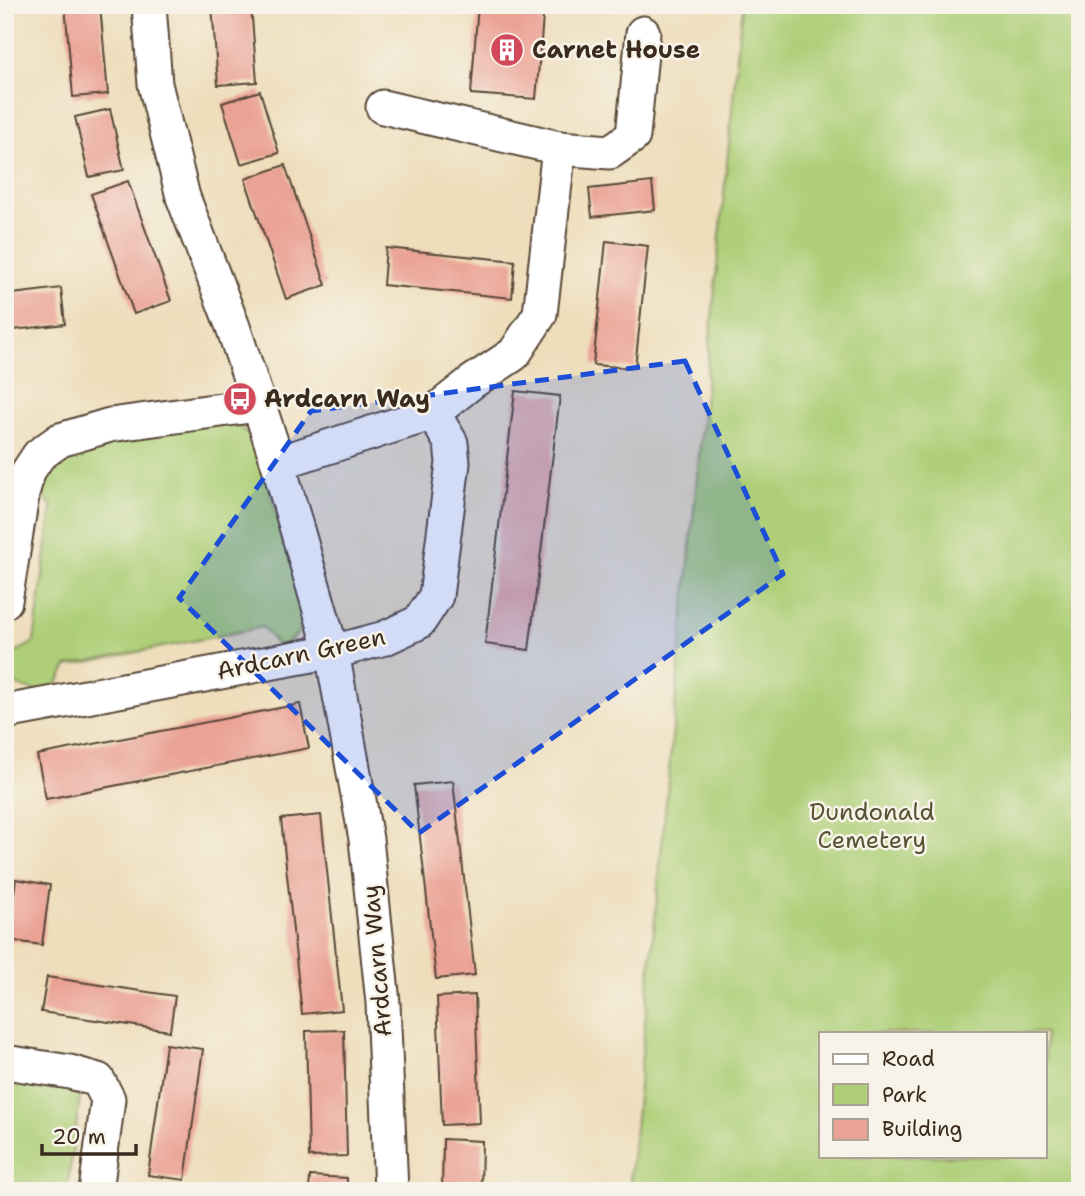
<svg xmlns="http://www.w3.org/2000/svg" width="1085" height="1196" font-family="'Shantell Sans',sans-serif">
	<style>
		.green { fill: #aecf78; stroke: #747c4b; stroke-width: 2; fill-rule: evenodd }
		.building { fill: #eaa294 }
		.lines { fill: none; stroke-linecap: round; stroke-linejoin: round }
		.street-casing { stroke: #564536; stroke-width: 37 }
		.street { stroke: #fff; stroke-width: 33 }
		.marked { fill: #1d4ed8; fill-opacity: 0.2; stroke: #1d4ed8; stroke-width: 5; stroke-dasharray: 14 9; stroke-linejoin: round }
		.labels { text-anchor: middle; stroke-width: 5; stroke-linejoin: round; paint-order: stroke }
		.poi-label { font-size: 24px; font-weight: bold; fill: #3b2a1e; stroke: #f7f3e8; text-anchor: start }
		.street-label { font-size: 24px; fill: #3b2a1e; stroke: #f7f3e8 }
		.park-label { font-size: 24px; fill: #585334; stroke: #f7f3e8 }
	</style>
	<rect width="100%" height="100%" fill="#f7f3e8"/>
	<filter id="ink" filterUnits="userSpaceOnUse"><feTurbulence type="fractalNoise" baseFrequency=".0143" numOctaves="2"/><feDisplacementMap in="SourceGraphic" scale="14" xChannelSelector="R" yChannelSelector="G"/><feConvolveMatrix kernelMatrix="1 2 1 2 8 2 1 2 1" color-interpolation-filters="sRGB"/></filter>
	<filter id="wash" filterUnits="userSpaceOnUse"><feTurbulence type="fractalNoise" baseFrequency=".00686" numOctaves="4" result="noise"/><feDisplacementMap in="SourceGraphic" scale="28" xChannelSelector="R" yChannelSelector="G"/><feGaussianBlur stdDeviation="1.57" result="paint"/><feColorMatrix in="noise" values="0 0 0 0 0 0 0 0 0 0 0 0 0 0 0 0 0 1.4 0 .05"/><feComposite in="paint" operator="in"/></filter>
	<g filter="url(#wash)">
		<rect width="100%" height="100%" fill="#eedebc"/>
		<!-- green -->
		<g class="green">
			<path d="M742,5H1080V1191H629ZM821,1033H1045V1156H821Z"/>
			<path d="M220,421L239,426L256,442L304,607C304,632 298,634 280,649L263,627L67,666L55,688L38,692L16,685L6,666L13,654L34,642L52,507L36,486L52,457L77,441Z"/>
			<polygon points="5,1072 71,1085 80,1098 67,1191 5,1191"/>
		</g>
		<g id="blocks">
			<!-- building -->
			<g class="building">
				<polygon points="65,5 100,5 108,94 73,97"/>
				<polygon points="212,5 251,5 257,82 218,85"/>
				<polygon points="478,5 544,5 536,99 471,94"/>
				<polygon points="260,91 279,153 241,164 222,103"/>
				<polygon points="110,109 124,170 89,177 75,117"/>
				<polygon points="285,165 326,285 286,299 245,179"/>
				<polygon points="128,181 171,301 134,314 91,194"/>
				<polygon points="652,182 655,210 592,217 589,189"/>
				<polygon points="606,241 648,246 635,368 593,365"/>
				<polygon points="386,248 515,261 512,298 383,285"/>
				<polygon points="61,288 65,324 5,331 5,295"/>
				<polygon points="515,391 560,396 529,650 485,644"/>
				<polygon points="300,704 309,748 46,799 37,755"/>
				<polygon points="453,781 475,975 436,979 414,785"/>
				<polygon points="321,815 342,1010 302,1014 281,819"/>
				<polygon points="16,879 50,885 42,945 7,940"/>
				<polygon points="47,977 175,996 170,1031 41,1012"/>
				<polygon points="475,995 480,1123 442,1125 437,997"/>
				<polygon points="344,1030 347,1156 309,1157 306,1031"/>
				<polygon points="166,1044 203,1049 185,1180 148,1175"/>
				<polygon points="443,1139 482,1141 481,1191 442,1191"/>
				<polygon points="310,1176 347,1178 347,1191 309,1191"/>
			</g>
		</g>
	</g>
	<g filter="url(#ink)">
		<use href="#blocks" fill-opacity="0" stroke="#564536" stroke-width="2"/>
		<g class="lines">
			<!-- street casing -->
			<g class="street-casing">
				<g id="street">
					<polyline points="149,5 155,84 183,197 233,327 278,463 332,652 366,839 383,1003 391,1191"/>
					<polyline points="383,107 559,148 610,152 633,136 643,33"/>
					<polyline points="278,463 433,413 472,382 514,354 540,314 559,148"/>
					<polyline points="5,601 23,490 29,470 39,455 60,440 110,425 258,405"/>
					<polyline points="5,712 344,649 385,638 419,622 436,596 453,463 451,443 433,413"/>
					<polyline points="5,1062 70,1072 98,1080 108,1099 96,1191"/>
				</g>
			</g>
			<!-- street -->
			<use href="#street" class="street"/>
		</g>
	</g>
	<!-- marked area -->
	<path class="marked" d="M685,361L783,574L419,833L179,598L311,411Z"/>
	<!-- icons -->
	<defs>
		<g id="building-disc" transform="scale(1.75)"><circle r="9.5" fill="#d1495b" stroke="#f7f3e8"/><path d="M-4-6H4V6H1V3H-1V6H-4ZM-2.5-4.3h1.7v1.8h-1.7ZM.8-4.3h1.7v1.8H.8ZM-2.5-1h1.7V.8h-1.7ZM.8-1h1.7V.8H.8Z" fill="#fff"/></g>
		<g id="bus-disc" transform="scale(1.75)"><circle r="9.5" fill="#d1495b" stroke="#f7f3e8"/><path d="M-5-6H5V4H4V6H2V4H-2V6H-4V4H-5ZM-3.5-4V0h7V-4ZM-3.5 1.2v1.5H-2V1.2ZM2 1.2v1.5H3.5V1.2Z" fill="#fff"/></g>
	</defs>
	<g fill-rule="evenodd">
		<use href="#building-disc" x="507" y="50"/>
		<use href="#bus-disc" x="240" y="399"/>
	</g>
	<g class="labels">
		<!-- poi labels -->
		<g class="poi-label">
			<text x="532" y="58">Carnet House</text>
			<text x="264" y="407">Ardcarn Way</text>
		</g>
		<!-- street labels -->
		<g class="street-label">
			<text transform="translate(301 654) rotate(-12)" y="8">Ardcarn Green</text>
			<text transform="translate(377 961) rotate(-95)" y="8">Ardcarn Way</text>
		</g>
		<!-- park labels -->
		<g class="park-label">
			<text x="872" y="820">Dundonald<tspan x="872" dy="28">Cemetery</tspan></text>
		</g>
	</g>
	<!-- margin -->
	<rect width="1085" height="1196" fill="none" stroke="#f7f3e8" stroke-width="28"/>
	<!-- legend -->
	<rect x="819" y="1032" width="228" height="126" fill="#f7f3e8" stroke="#aca397" stroke-width="2"/>
	<rect x="833" y="1054" width="35" height="10" fill="#ffffff" stroke="#aca397" stroke-width="2"/>
	<text x="882" y="1066" font-size="21" fill="#3b2a1e">Road</text>
	<rect x="833" y="1084" width="35" height="21" fill="#aecf78" stroke="#aca397" stroke-width="2"/>
	<text x="882" y="1102" font-size="21" fill="#3b2a1e">Park</text>
	<rect x="833" y="1119" width="35" height="21" fill="#eaa294" stroke="#aca397" stroke-width="2"/>
	<text x="882" y="1136" font-size="21" fill="#3b2a1e">Building</text>
	<!-- scale -->
	<path d="M42 1144v10h94v-10" fill="none" stroke="#3b2a1e" stroke-width="3.5"/>
	<text x="52" y="1144" font-size="21" fill="#3b2a1e" stroke="#f7f3e8" stroke-width="5" paint-order="stroke">20 m</text>
</svg>
